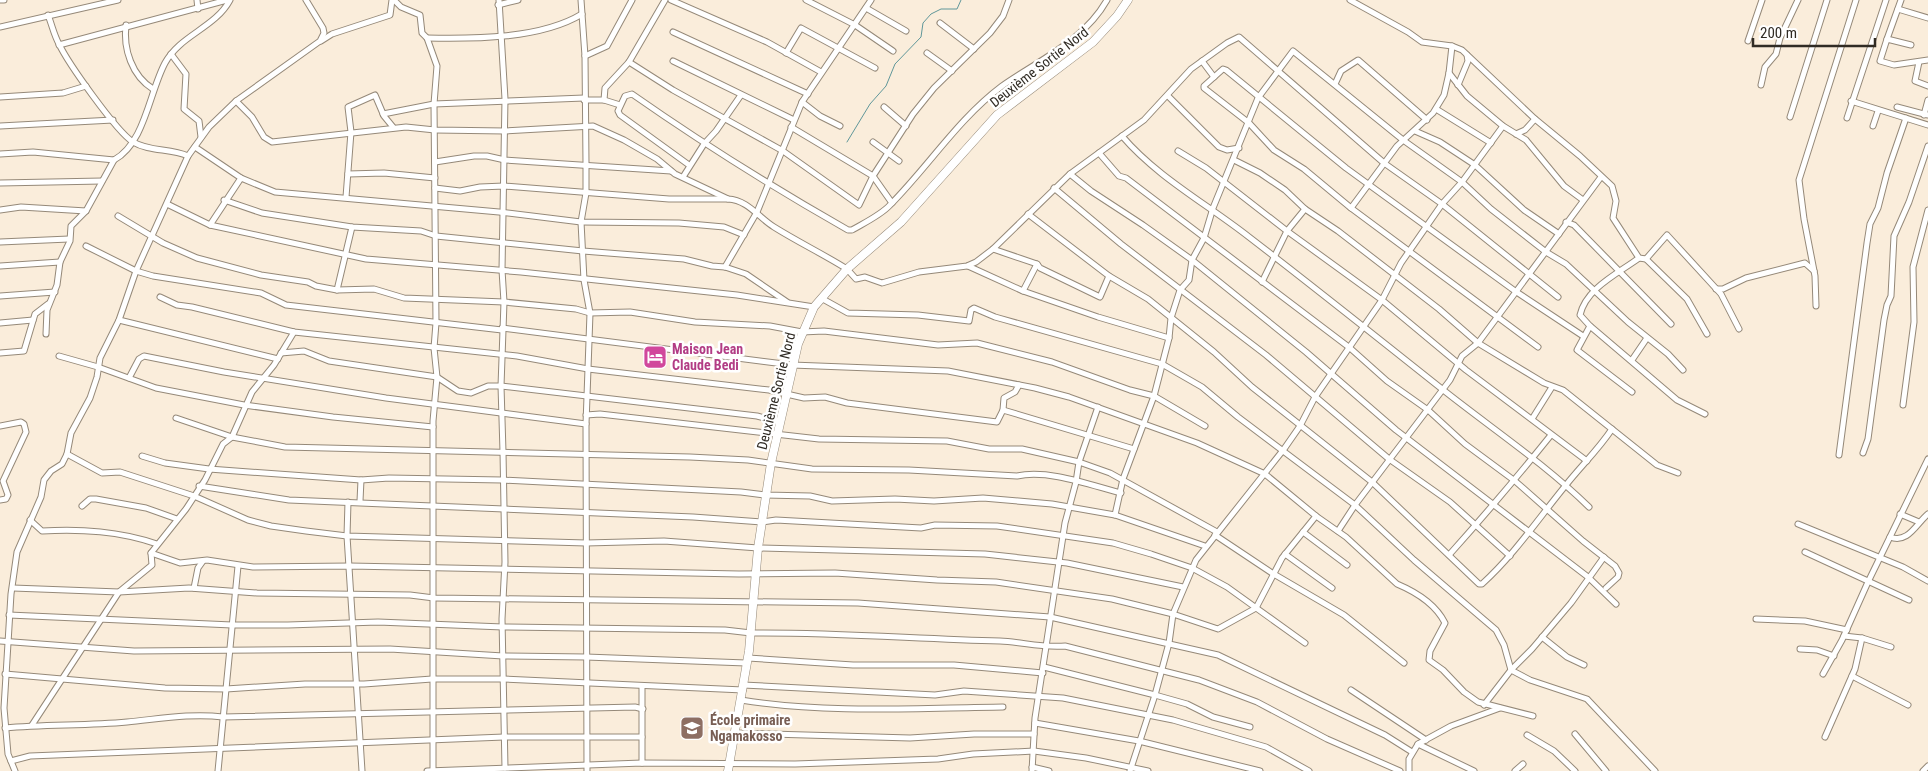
<svg xmlns="http://www.w3.org/2000/svg" width="1928" height="771" font-family="'Roboto Condensed',sans-serif">
	<style>
		.lines { fill: none; stroke-linecap: round; stroke-linejoin: round }
		.stream { stroke: #60979a; stroke-width: 1 }
		.minor-casing { stroke: #958979; stroke-width: 7 }
		.primary-casing { stroke: #958979; stroke-width: 9 }
		.minor { stroke: #fff; stroke-width: 5 }
		.primary { stroke: #fff; stroke-width: 8 }
		.labels { text-anchor: middle; stroke-width: 5; stroke-linejoin: round; paint-order: stroke }
		.street-label { font-size: 14px; fill: #302b24; stroke: #fff }
		.hotel-label { font-size: 14px; font-weight: bold; fill: #b23c85; stroke: #fff; text-anchor: start }
		.education-label { font-size: 14px; font-weight: bold; fill: #785e54; stroke: #fff; text-anchor: start }
	</style>
	<rect width="100%" height="100%" fill="#faeddb"/>
	<g class="lines">
		<!-- stream -->
		<polyline class="stream" points="847,142 870,104 886,86 895,64 921,37 923,23 931,14 941,9 957,9 961,0"/>
		<!-- minor casing -->
		<g class="minor-casing">
			<g id="minor">
				<polyline points="0,0 4,0"/>
				<polyline points="197,0 198,9"/>
				<polyline points="394,0 401,7 420,15 422,33 427,38 437,66 434,104 436,323 434,348 437,377 433,421 433,771"/>
				<polyline points="499,0 505,99 502,270 504,302 501,386 503,452 505,562 502,619 505,768"/>
				<polyline points="581,0 585,56 586,164 586,193 581,222 584,280 590,313 586,424 587,771"/>
				<polyline points="671,0 767,42 821,72"/>
				<polyline points="806,0 855,25 893,51"/>
				<polyline points="1350,0 1408,32 1422,42 1452,46 1462,50 1535,119 1580,156 1612,186 1616,201 1613,218 1639,258 1646,259 1687,299 1707,334"/>
				<polyline points="498,5 518,0"/>
				<polyline points="866,8 906,31"/>
				<polyline points="1898,9 1928,18"/>
				<path d="M48,15C52,25 54,35 59,44C68,63 116,131 133,142C150,152 170,148 188,156"/>
				<polyline points="940,23 974,49"/>
				<path d="M126,25C123,49 132,76 153,89"/>
				<polyline points="0,27 118,0"/>
				<polyline points="673,32 808,94"/>
				<path d="M427,38C474,39 541,39 582,14"/>
				<polyline points="1887,39 1901,0"/>
				<polyline points="321,41 332,34 390,15 392,0"/>
				<polyline points="1748,41 1762,0"/>
				<polyline points="59,45 227,0"/>
				<polyline points="1911,45 1887,39 1880,61 1894,65 1928,60"/>
				<polyline points="786,53 801,28 875,68"/>
				<polyline points="927,53 952,71"/>
				<polyline points="171,54 186,74 184,109 199,121 201,137"/>
				<polyline points="585,56 607,46 632,0"/>
				<polyline points="673,61 794,120"/>
				<polyline points="1202,61 1214,77"/>
				<polyline points="629,62 673,90 783,151 859,205 873,176 913,114 934,88 990,33 1003,16 1009,0"/>
				<polyline points="1919,62 1915,81 1928,86"/>
				<polyline points="1449,73 1467,96 1503,126 1526,140 1564,186 1583,200"/>
				<polyline points="1335,84 1341,71 1358,60 1427,120"/>
				<polyline points="1458,85 1468,61 1467,55"/>
				<polyline points="1761,85 1765,67 1776,54 1780,38 1798,0"/>
				<polyline points="1168,96 1219,147 1227,150 1239,148"/>
				<polyline points="0,97 63,93 86,86"/>
				<polyline points="584,100 604,100 605,88 629,62 665,0"/>
				<polyline points="604,100 620,105"/>
				<path d="M236,101L252,117L264,137L272,142L406,127L435,130L505,131L593,126L624,140L657,159L675,174L728,199C748,200 759,218 774,227C798,242 823,254 847,269L856,279L865,277L882,283L919,272L967,266L976,262L993,249L1070,174L1144,120L1191,69L1227,43L1239,37L1384,163L1442,204L1558,297"/>
				<polyline points="1851,101 1928,125"/>
				<polyline points="802,102 820,116 840,126"/>
				<polyline points="884,107 906,126"/>
				<polyline points="1897,107 1928,115"/>
				<polyline points="1436,109 1491,143"/>
				<polyline points="383,114 434,104 584,98"/>
				<polyline points="1924,115 1928,100"/>
				<polyline points="1790,117 1827,0"/>
				<polyline points="1847,118 1886,0"/>
				<polyline points="0,126 113,120"/>
				<polyline points="1873,126 1878,111"/>
				<polyline points="791,127 873,176 892,203"/>
				<polyline points="1415,131 1440,142 1475,165 1524,210 1559,234"/>
				<polyline points="1516,134 1525,130 1535,119"/>
				<path d="M1122,136C1157,177 1207,204 1249,237C1314,287 1378,338 1442,389C1491,428 1544,463 1589,507"/>
				<polyline points="873,142 899,161"/>
				<polyline points="195,147 241,178 275,192 499,212 581,222 679,223 724,227 744,235"/>
				<polyline points="1178,151 1206,168 1287,231 1382,300 1466,370 1587,461"/>
				<polyline points="1099,153 1119,176 1126,178 1350,348 1387,381 1428,410 1465,444 1515,481 1583,541 1615,566 1619,573 1618,577 1606,588"/>
				<path d="M0,154L33,152L114,160C145,143 149,93 165,63C180,35 215,28 230,0"/>
				<polyline points="1234,160 1260,173 1285,190 1305,209 1338,231 1439,309 1478,343 1544,383 1563,390 1657,465 1678,473"/>
				<polyline points="435,162 474,156 487,156 505,160 671,171"/>
				<path d="M689,165L620,115L618,111L625,96L632,94C702,143 774,188 848,230H852C864,223 881,215 890,205C928,167 958,119 1002,86C1039,60 1084,41 1107,0"/>
				<polyline points="348,174 384,173 435,178"/>
				<polyline points="1070,174 1091,191 1143,225 1192,260 1306,352 1396,430 1588,577 1616,604"/>
				<polyline points="683,177 704,144 716,131 741,95"/>
				<polyline points="0,183 102,181"/>
				<polyline points="435,188 460,191 480,187 504,186 669,199 728,199"/>
				<polyline points="1054,188 1121,244 1266,355 1389,459 1450,502 1510,556"/>
				<polyline points="346,197 351,132 348,107 375,95 384,116 393,127"/>
				<polyline points="224,200 262,213 352,227 421,231 436,236 583,251 684,259 712,266 725,267 746,274 787,302"/>
				<polyline points="167,204 210,225 366,259 521,272 737,295 814,307"/>
				<polyline points="1351,208 1397,146 1433,113 1444,95 1449,73 1452,46"/>
				<polyline points="0,210 21,207 86,211"/>
				<path d="M1028,214L1109,276L1148,299L1214,352L1252,387L1372,482L1479,584H1482C1514,555 1538,519 1566,485C1581,466 1598,450 1612,429"/>
				<polyline points="118,216 163,243 197,258 261,275 308,282 316,286 337,290 374,289 404,298 504,302 576,309 590,313 630,312 695,322 770,326 802,332 824,331 938,345 977,343 1052,362 1130,390 1154,396 1205,426"/>
				<polyline points="1566,222 1574,225 1671,324"/>
				<polyline points="210,225 241,178"/>
				<polyline points="0,242 69,239"/>
				<polyline points="86,246 136,271 153,276 261,293 286,305 502,330"/>
				<polyline points="993,249 1037,264 1040,268 1100,297 1109,276"/>
				<path d="M1639,258C1619,273 1586,288 1580,315L1590,326L1677,400L1705,414"/>
				<polyline points="1646,259 1667,235 1721,294 1739,329"/>
				<polyline points="0,266 60,262"/>
				<polyline points="968,266 1023,291 1098,317 1169,338"/>
				<polyline points="725,267 757,212 802,102 871,0"/>
				<polyline points="1262,282 1287,231 1305,209"/>
				<polyline points="1716,289 1723,289 1746,278 1805,263 1814,271"/>
				<polyline points="337,290 352,227"/>
				<polyline points="1023,291 1037,264"/>
				<polyline points="0,296 55,292"/>
				<polyline points="160,297 177,305 192,307 294,332 517,356 588,369 769,390 804,398 825,397 847,403 997,422 1003,410 1134,449"/>
				<polyline points="821,298 848,313 918,315 969,321 971,310 974,308 995,317 1162,364 1202,387 1238,417 1355,505 1414,560 1496,630 1504,645 1511,670 1530,680 1587,699 1655,771"/>
				<polyline points="1816,306 1815,276 1804,219 1799,180 1856,0"/>
				<polyline points="119,320 278,359"/>
				<polyline points="0,323 33,320"/>
				<polyline points="1590,326 1577,350 1632,392"/>
				<path d="M502,328L792,365L948,371L1035,388L1069,397L1197,443L1265,474L1316,516L1346,537L1397,584C1416,592 1435,603 1445,623L1430,651L1429,660L1443,670L1464,692L1478,702L1533,716"/>
				<polyline points="46,334 47,310 57,285 60,262 70,241 71,226 86,211 114,160"/>
				<polyline points="1538,347 1351,208 1304,169 1274,150 1249,123 1204,88 1204,86 1223,69 1226,70 1346,168 1515,291 1583,336"/>
				<polyline points="0,353 24,351 35,314 48,304"/>
				<polyline points="281,353 304,351 329,361 437,377 458,391 471,393 488,386 501,386 757,416 780,422"/>
				<polyline points="59,356 98,367 156,388 244,405 333,417 433,427"/>
				<polyline points="1632,360 1647,338"/>
				<polyline points="129,378 139,359 144,356 224,372 386,398 586,424"/>
				<polyline points="1903,405 1914,322 1913,267 1928,210"/>
				<polyline points="1003,410 1004,398 1015,392 1019,385"/>
				<polyline points="586,415 600,414 819,439 947,441 989,449 1022,449 1079,462 1110,473 1217,532"/>
				<path d="M176,418L232,437L285,447L690,457L748,460L812,469L909,470L1017,476C1048,469 1090,485 1121,493"/>
				<polyline points="1532,419 1552,387"/>
				<polyline points="0,426 21,422 24,424 26,432 3,481 8,495 6,499 0,500"/>
				<polyline points="1863,453 1868,439 1884,320 1887,305 1891,296 1894,236 1909,202 1928,146"/>
				<polyline points="67,454 102,473 120,472 194,496 248,520 271,526 306,531 347,536 586,543 664,541 758,548 985,554 1067,563 1183,587"/>
				<polyline points="1839,455 1867,243 1870,224 1878,208 1887,173 1906,118"/>
				<polyline points="142,456 165,463 209,469 361,480 389,478 502,480 741,492 765,495 810,496 832,501 895,499 934,501 983,498 1052,504 1115,515 1205,546"/>
				<polyline points="199,486 289,500 693,517 762,522 776,520 921,528 935,525 997,526 1113,543 1151,554 1192,568 1227,587 1305,643"/>
				<polyline points="360,501 361,480"/>
				<polyline points="348,502 347,536 362,771"/>
				<polyline points="82,506 90,499 96,499 146,508 177,519"/>
				<polyline points="1900,514 1919,522"/>
				<polyline points="1115,515 1123,479 1154,396 1169,338 1171,318 1180,290 1189,280 1192,260 1204,238 1213,208 1258,98 1293,51 1403,140 1462,182 1491,209 1546,252 1566,264 1628,322 1668,354 1683,370"/>
				<path d="M30,520L42,531C82,529 119,531 157,544"/>
				<polyline points="1798,524 1903,567 1928,581"/>
				<polyline points="1338,531 1355,505 1450,380 1462,356 1478,343 1601,177"/>
				<polyline points="1303,532 1347,565"/>
				<polyline points="1215,535 1272,573 1344,615 1404,663"/>
				<path d="M1890,537C1908,544 1916,524 1928,514"/>
				<polyline points="1805,552 1909,600"/>
				<polyline points="151,553 180,563 207,560 253,567 350,566 739,574 835,573 937,580 996,582 1112,599 1173,614 1218,629 1256,608 1282,558 1316,516"/>
				<polyline points="1285,554 1332,588"/>
				<path d="M1449,555C1484,516 1518,476 1551,435"/>
				<polyline points="13,588 119,592 189,588 257,593 410,595 434,598 858,603 1050,617 1218,655 1385,735 1412,752"/>
				<polyline points="194,588 198,568 203,561"/>
				<path d="M9,615L232,625H288L378,622L503,627L725,630L751,633C834,632 917,639 1000,641C1022,642 1042,648 1065,646L1199,680L1257,702L1327,739L1400,771"/>
				<polyline points="1756,619 1805,621 1847,630"/>
				<polyline points="1844,636 1862,638 1891,647"/>
				<polyline points="1542,637 1567,657 1584,665"/>
				<polyline points="0,641 134,651 390,649 503,656 586,657 746,663"/>
				<polyline points="1800,649 1817,650 1834,656"/>
				<polyline points="748,658 853,665 954,665 1043,673"/>
				<polyline points="1044,667 1155,695 1187,704 1213,717 1250,727"/>
				<polyline points="5,674 165,688 226,689 305,684 364,684 432,679 503,679 743,690"/>
				<polyline points="1823,674 1842,640 1868,582 1928,459"/>
				<polyline points="1852,676 1908,705"/>
				<polyline points="743,685 935,695 964,691 1063,698 1173,720 1266,747 1309,771"/>
				<polyline points="1351,690 1426,740"/>
				<path d="M741,700C827,714 916,708 1003,707"/>
				<polyline points="1484,705 1511,670 1532,649 1571,603 1604,557"/>
				<polyline points="1035,723 1139,741 1260,771"/>
				<polyline points="32,725 119,592 152,565 151,553 186,509 205,480 223,444 232,437 252,392 274,365 294,332"/>
				<path d="M5,728C46,724 86,726 127,722C159,719 191,713 223,717L635,707L643,709"/>
				<polyline points="736,733 910,738 974,734 1034,734"/>
				<polyline points="1575,734 1606,771"/>
				<polyline points="1527,735 1554,751 1575,771"/>
				<polyline points="1825,737 1855,669 1862,638"/>
				<polyline points="1418,744 1451,726 1500,708"/>
				<polyline points="11,761 30,756 504,737 642,737"/>
				<polyline points="642,763 642,686"/>
				<polyline points="1032,767 1049,771"/>
				<polyline points="15,771 8,754 4,708 11,594 17,552 41,497 44,480 51,471 62,464 67,454 71,433 90,398 97,377 100,358 119,320 136,271 188,156 209,127 236,101 320,41 324,33 323,28 306,0"/>
				<polyline points="218,771 238,566"/>
				<polyline points="427,771 642,763 795,764 938,759 973,754 1034,751 1086,758 1148,771"/>
				<polyline points="1032,771 1035,718 1065,523 1076,482 1079,462 1098,407"/>
				<polyline points="1130,771 1155,695 1169,643 1173,614 1196,560 1284,449 1300,426 1315,397 1382,300 1401,263 1442,204 1462,182 1503,126"/>
				<polyline points="1409,771 1409,759 1418,744 1474,771"/>
				<polyline points="1515,771 1523,764"/>
				<polyline points="1923,771 1928,766"/>
			</g>
		</g>
		<!-- primary casing -->
		<g class="primary-casing">
			<polyline id="primary" points="728,771 749,651 758,548 771,463 798,344 814,307 847,269 901,222 997,115 1093,42 1117,16 1128,0"/>
		</g>
		<!-- minor -->
		<use href="#minor" class="minor"/>
		<!-- primary -->
		<use href="#primary" class="primary"/>
	</g>
	<!-- icons -->
	<defs>
		<g id="hotel-square" transform="scale(1.25)"><rect x="-9" y="-9" width="18" height="18" rx="4" fill="#d1479c" stroke="#fff"/><path d="M-6-4.5h1.5V1H6V5H4.5V3h-9V5H-6ZM-4 0a1.8 1.8 0 1 1 3.6 0ZM.5 0V-2.5h3Q6-2.5 6 0Z" fill="#fff"/></g>
		<g id="school-square" transform="scale(1.25)"><rect x="-9" y="-9" width="18" height="18" rx="4" fill="#8d6e63" stroke="#fff"/><path d="M0-5L7-2L0 1L-7-2ZM-4 1L0 2.5L4 1V4Q0 6-4 4Z" fill="#fff"/></g>
	</defs>
	<g fill-rule="evenodd">
		<use href="#hotel-square" x="655" y="357"/>
		<use href="#school-square" x="692" y="728"/>
	</g>
	<g class="labels">
		<!-- street labels -->
		<g class="street-label">
			<text transform="translate(1039 67) rotate(-38)" y="5">Deuxième Sortie Nord</text>
			<text transform="translate(776 391) rotate(-76)" y="5">Deuxième Sortie Nord</text>
		</g>
		<!-- hotel labels -->
		<g class="hotel-label">
			<text x="672" y="354">Maison Jean<tspan x="672" dy="16">Claude Bedi</tspan></text>
		</g>
		<!-- education labels -->
		<g class="education-label">
			<text x="710" y="725">École primaire<tspan x="710" dy="16">Ngamakosso</tspan></text>
		</g>
	</g>
	<!-- scale -->
	<path d="M1753 38v8h122v-8" fill="none" stroke="#302b24" stroke-width="2.5"/>
	<text x="1760" y="38" font-size="15" fill="#302b24" stroke="#ffffff" stroke-width="4" paint-order="stroke">200 m</text>
</svg>
